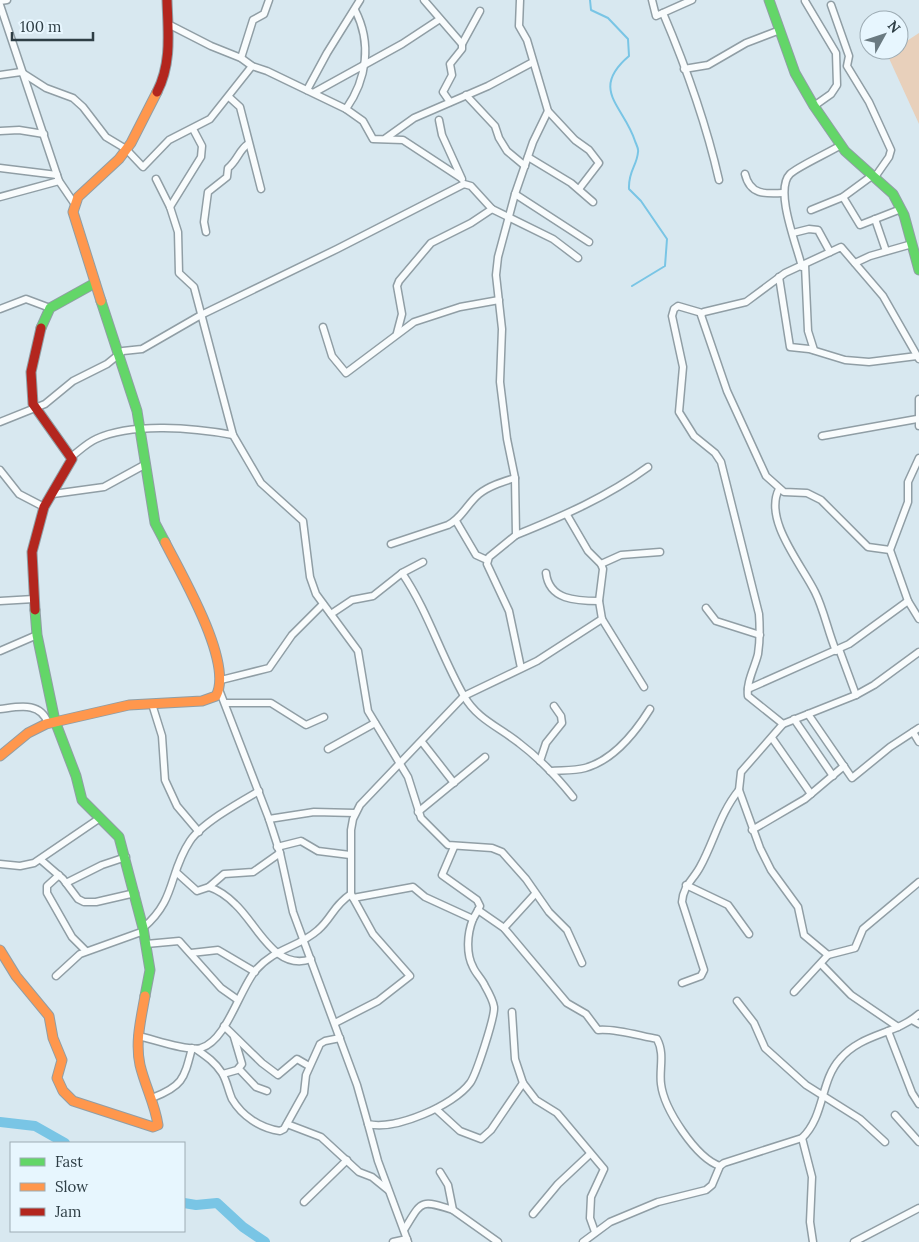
<svg xmlns="http://www.w3.org/2000/svg" width="919" height="1242" font-family="Lora,serif">
	<style>
		.green { fill: #e8d0bb }
		.lines { fill: none; stroke-linecap: round; stroke-linejoin: round }
		.stream { stroke: #79c5e5; stroke-width: 2 }
		.river { stroke: #79c5e5; stroke-width: 10 }
		.street-casing { stroke: #909ea5; stroke-width: 9 }
		.fast-casing { stroke: #909ea5; stroke-width: 11 }
		.slow-casing { stroke: #909ea5; stroke-width: 11 }
		.jam-casing { stroke: #909ea5; stroke-width: 11 }
		.street { stroke: #f9fcfd; stroke-width: 6 }
		.fast { stroke: #63d668; stroke-width: 9 }
		.slow { stroke: #ff974d; stroke-width: 9 }
		.jam { stroke: #b3261e; stroke-width: 9 }
	</style>
	<rect width="100%" height="100%" fill="#d8e8f0"/>
	<!-- green -->
	<polygon class="green" points="919,33 919,124 887,54 894,50 899,50 899,46"/>
	<g class="lines">
		<!-- stream -->
		<path class="stream" d="M590,0L591,10L608,18L628,39L629,56C589,90 624,106 635,141C636,144 639,149 638,152C637,166 628,171 629,189L641,201L667,239L665,266L632,286"/>
		<!-- river -->
		<g class="river">
			<polyline points="0,1122 35,1126 65,1143"/>
			<polyline points="184,1203 196,1205 217,1203 243,1227 265,1242"/>
		</g>
		<!-- street casing -->
		<g class="street-casing">
			<g id="street">
				<polyline points="424,0 462,44 462,49 450,64 452,75 443,92 450,102"/>
				<polyline points="520,0 519,26 527,40 548,111 533,142 515,194 498,257 496,275 502,329 500,382 507,439 515,478 516,535 489,557 487,564 509,611 521,668"/>
				<polyline points="652,0 656,16 692,0"/>
				<polyline points="0,1 7,0"/>
				<polyline points="805,1 836,53 837,85 831,94 814,106"/>
				<polyline points="0,5 59,181 74,203"/>
				<polyline points="831,5 849,56 847,66 869,102 891,150 889,157 875,177"/>
				<path d="M663,13C686,67 706,123 719,180"/>
				<polyline points="168,24 211,46 241,58 252,66 267,71 346,109 363,121 373,139 403,140 461,178"/>
				<polyline points="462,44 480,11"/>
				<polyline points="241,58 253,20 264,14 269,0"/>
				<polyline points="684,69 708,65 746,43 780,30"/>
				<polyline points="0,75 21,72 46,88 73,98 83,107 106,137 126,149 143,167 169,140 210,119 252,66"/>
				<polyline points="307,90 327,53 360,0"/>
				<polyline points="315,92 402,44 440,19"/>
				<polyline points="466,95 495,126 499,138 507,151 525,166"/>
				<polyline points="229,97 240,107 261,189"/>
				<path d="M346,109C367,79 372,43 355,10"/>
				<polyline points="548,111 575,140 589,150 599,163 579,189"/>
				<polyline points="439,120 442,135 462,179"/>
				<polyline points="0,131 19,130 44,134"/>
				<polyline points="386,138 414,118 488,86 533,62"/>
				<polyline points="528,157 571,183 593,202"/>
				<polyline points="0,168 57,175"/>
				<path d="M745,174C750,195 765,194 783,193"/>
				<polyline points="156,179 170,207 178,232 179,273 194,287 233,435 261,483 303,521 310,577 316,594 358,651 368,711 408,777 421,818 448,845 492,848 502,852 526,879 549,912 567,930 582,963"/>
				<polyline points="515,194 589,242"/>
				<polyline points="0,197 59,181"/>
				<polyline points="843,197 860,225 901,209"/>
				<polyline points="170,207 201,157 202,146 193,129"/>
				<polyline points="811,210 843,197 873,175"/>
				<polyline points="875,219 886,251"/>
				<path d="M206,232L204,222L208,192L227,177L228,168C237,161 239,150 248,144"/>
				<polyline points="793,233 809,229 818,230 830,252"/>
				<polyline points="855,263 870,256 912,244"/>
				<polyline points="805,265 808,331 814,350"/>
				<path d="M802,267C797,246 774,190 790,174C797,167 830,152 841,145"/>
				<polyline points="779,277 790,347 809,349 845,360 869,362 917,356"/>
				<polyline points="0,309 26,299 50,308"/>
				<path d="M702,313L678,306L674,309L672,316L683,367L679,412L694,436L715,453L721,462L759,614C760,628 760,641 758,654C755,667 746,682 748,696L783,724"/>
				<polyline points="323,327 332,356 346,373 414,322 460,307 499,300"/>
				<polyline points="397,333 402,314 397,286 399,281 431,243 471,223 492,209"/>
				<polyline points="919,399 919,426"/>
				<polyline points="0,422 45,404 73,381 107,364 123,351 142,349 201,315 337,249 464,184 471,186 492,209 553,239 578,258"/>
				<polyline points="822,436 917,419"/>
				<path d="M71,457C79,451 87,443 96,439C132,422 195,428 233,435"/>
				<polyline points="919,458 908,482 908,502 890,550 908,601 919,619"/>
				<polyline points="0,470 19,494 44,507"/>
				<path d="M779,489C763,520 802,565 815,592C824,610 828,632 836,651"/>
				<polyline points="53,494 104,487 146,464"/>
				<polyline points="567,515 588,551 601,564 603,569 599,601 602,619 644,687"/>
				<polyline points="456,521 476,555 487,560"/>
				<path d="M516,535C563,516 607,497 648,467"/>
				<path d="M391,544L448,525C462,518 467,504 479,494C489,486 502,482 515,478"/>
				<polyline points="890,550 868,547 821,500 807,493 784,492 766,476 727,391 701,315 704,312 746,302 785,273 841,247 883,296 919,359"/>
				<polyline points="601,564 621,555 660,552"/>
				<path d="M402,573C428,611 441,656 464,696C477,719 499,727 519,743C539,758 557,777 573,797"/>
				<path d="M546,573C549,600 576,601 599,601"/>
				<polyline points="0,601 34,599"/>
				<polyline points="706,608 716,621 760,635"/>
				<polyline points="331,614 352,600 373,596 402,573 423,562"/>
				<polyline points="839,649 856,695"/>
				<polyline points="0,651 37,635"/>
				<polyline points="919,652 874,685 856,695 783,724 741,772 739,790 760,848 771,870 798,907 804,935 828,955 855,948 863,929 919,882"/>
				<polyline points="221,680 269,668 292,635 323,604"/>
				<polyline points="748,689 849,644 908,601"/>
				<path d="M220,692L269,819L280,853L293,912L357,1085L368,1124C395,1131 454,1105 470,1083C476,1075 495,1017 494,1007C493,1000 489,993 485,986C482,979 476,974 473,967C466,954 467,934 473,919C475,915 478,911 480,906L477,900L442,875L454,847"/>
				<polyline points="225,703 271,703 306,725 324,717"/>
				<polyline points="152,704 162,736 165,780 177,806 199,832"/>
				<path d="M0,709C18,707 40,701 48,723"/>
				<polyline points="808,714 852,778 890,747 919,728"/>
				<polyline points="794,719 833,776"/>
				<polyline points="913,732 919,742"/>
				<polyline points="772,738 811,794"/>
				<polyline points="422,742 454,783"/>
				<polyline points="328,749 375,723"/>
				<polyline points="540,761 546,743 562,723 561,716 554,706"/>
				<path d="M550,771C561,770 574,771 585,768C614,760 635,733 650,709"/>
				<polyline points="418,812 485,757"/>
				<polyline points="269,819 314,812 355,813"/>
				<polyline points="752,830 805,799 844,766"/>
				<polyline points="277,847 301,841 318,851 350,855"/>
				<polyline points="41,860 63,879 78,899 84,902 96,902 135,893"/>
				<polyline points="0,864 20,866 34,863 100,818"/>
				<path d="M176,872L197,891L209,887C218,890 228,897 235,904C257,924 275,972 311,959"/>
				<polyline points="59,875 47,886 47,893 72,937 86,951"/>
				<polyline points="66,883 102,865 126,857"/>
				<polyline points="686,885 728,905 749,934"/>
				<polyline points="209,887 224,874 253,872 280,853"/>
				<polyline points="353,898 413,887 425,897 473,919"/>
				<path d="M478,910L504,928L567,1003L586,1014L598,1030C614,1028 640,1036 657,1039C665,1054 659,1069 661,1084C664,1109 696,1158 720,1166"/>
				<path d="M143,928C177,899 168,874 190,841C202,823 240,802 259,791"/>
				<polyline points="504,928 535,894"/>
				<polyline points="146,944 179,941 221,988 238,1000"/>
				<polyline points="191,953 218,950 255,972"/>
				<polyline points="821,964 851,995 898,1027"/>
				<polyline points="56,976 80,954 144,931"/>
				<path d="M682,983L701,976L704,970L682,902C683,886 693,880 700,867C714,842 720,813 739,790"/>
				<polyline points="794,992 828,955"/>
				<polyline points="737,1001 754,1023 765,1048 806,1085 860,1119 885,1142"/>
				<polyline points="512,1012 515,1059 523,1083 536,1100 557,1113 604,1169 591,1197 590,1218 595,1232"/>
				<polyline points="912,1020 919,1024"/>
				<polyline points="335,1023 378,1001 410,976 373,934 351,894 351,830 353,819 360,805 464,696 537,661 602,619"/>
				<polyline points="224,1026 262,1063 278,1075 297,1059 309,1066"/>
				<polyline points="888,1031 912,1093 919,1104"/>
				<path d="M138,1036C153,1039 188,1052 201,1048C226,1041 239,991 255,971C274,948 298,948 318,930C332,918 333,906 351,894"/>
				<path d="M196,1049C206,1056 215,1062 222,1073C227,1081 228,1090 232,1099C242,1116 260,1128 280,1131L284,1129L304,1093L306,1075L320,1044L325,1041L340,1038"/>
				<polyline points="239,1069 256,1087 267,1091"/>
				<polyline points="223,1074 237,1070 242,1064 234,1037"/>
				<path d="M152,1098C183,1086 184,1079 192,1048"/>
				<polyline points="436,1109 460,1131 481,1139 491,1130 523,1083"/>
				<polyline points="895,1115 919,1142"/>
				<polyline points="287,1124 321,1137 359,1172 372,1177 388,1190"/>
				<polyline points="368,1124 378,1161 408,1242"/>
				<polyline points="802,1138 812,1177 810,1222 813,1242"/>
				<polyline points="440,1172 448,1185 453,1210 498,1242"/>
				<polyline points="304,1202 347,1160"/>
				<polyline points="533,1214 558,1184 590,1154"/>
				<path d="M404,1230C422,1201 419,1199 453,1210"/>
				<polyline points="393,1242 407,1239"/>
				<path d="M583,1242L610,1222L658,1202L706,1190L712,1185L720,1166L724,1163L802,1138C825,1116 820,1081 840,1059C862,1033 895,1035 919,1014"/>
				<polyline points="854,1242 919,1208"/>
			</g>
		</g>
		<!-- fast casing -->
		<g class="fast-casing">
			<g id="fast">
				<polyline points="769,0 795,73 814,106 845,151 893,194 904,215 919,270"/>
				<polyline points="101,301 137,411 155,523 165,542"/>
				<polyline points="41,328 50,308 95,283"/>
				<polyline points="35,610 37,635 55,721 76,776 82,800 119,837 143,928 150,970 145,996"/>
			</g>
		</g>
		<!-- slow casing -->
		<g class="slow-casing">
			<g id="slow">
				<polyline points="101,301 73,212 78,197 119,159 131,143 157,92"/>
				<path d="M0,756L28,733L46,724L129,705L202,701L216,696C234,663 181,574 165,542"/>
				<path d="M0,950L16,976L49,1016L53,1038L62,1060L57,1078L63,1091L73,1101L153,1127L158,1125C155,1104 145,1086 140,1065C135,1042 141,1019 145,996"/>
			</g>
		</g>
		<!-- jam casing -->
		<g class="jam-casing">
			<g id="jam">
				<path d="M157,92C172,63 168,32 167,0"/>
				<polyline points="35,610 32,552 44,507 72,459 33,404 31,372 41,328"/>
			</g>
		</g>
		<!-- street -->
		<use href="#street" class="street"/>
		<!-- fast -->
		<use href="#fast" class="fast"/>
		<!-- slow -->
		<use href="#slow" class="slow"/>
		<!-- jam -->
		<use href="#jam" class="jam"/>
	</g>
	<!-- legend -->
	<rect x="10" y="1142" width="175" height="90" fill="#e7f6fe" stroke="#9dacb4"/>
	<rect x="20" y="1158" width="25" height="8" fill="#63d668" stroke="#9dacb4"/>
	<text x="55" y="1167" font-size="15" fill="#2e3e45">Fast</text>
	<rect x="20" y="1183" width="25" height="8" fill="#ff974d" stroke="#9dacb4"/>
	<text x="55" y="1192" font-size="15" fill="#2e3e45">Slow</text>
	<rect x="20" y="1208" width="25" height="8" fill="#b3261e" stroke="#9dacb4"/>
	<text x="55" y="1217" font-size="15" fill="#2e3e45">Jam</text>
	<!-- north arrow -->
	<g transform="translate(884 35) rotate(50)"><circle r="24" fill="#e7f6fe" stroke="#9dacb4"/>
	<path d="M0-4L9 19L0 12L-9 19Z" fill="#6a7a81"/>
	<text y="-8" font-size="14" font-weight="bold" text-anchor="middle" fill="#2e3e45">N</text>
	</g>
	<!-- scale -->
	<path d="M12 32v8h81v-8" fill="none" stroke="#2e3e45" stroke-width="2.5"/>
	<text x="20" y="32" font-size="15" fill="#2e3e45" stroke="#e7f6fe" stroke-width="4" paint-order="stroke">100 m</text>
</svg>
